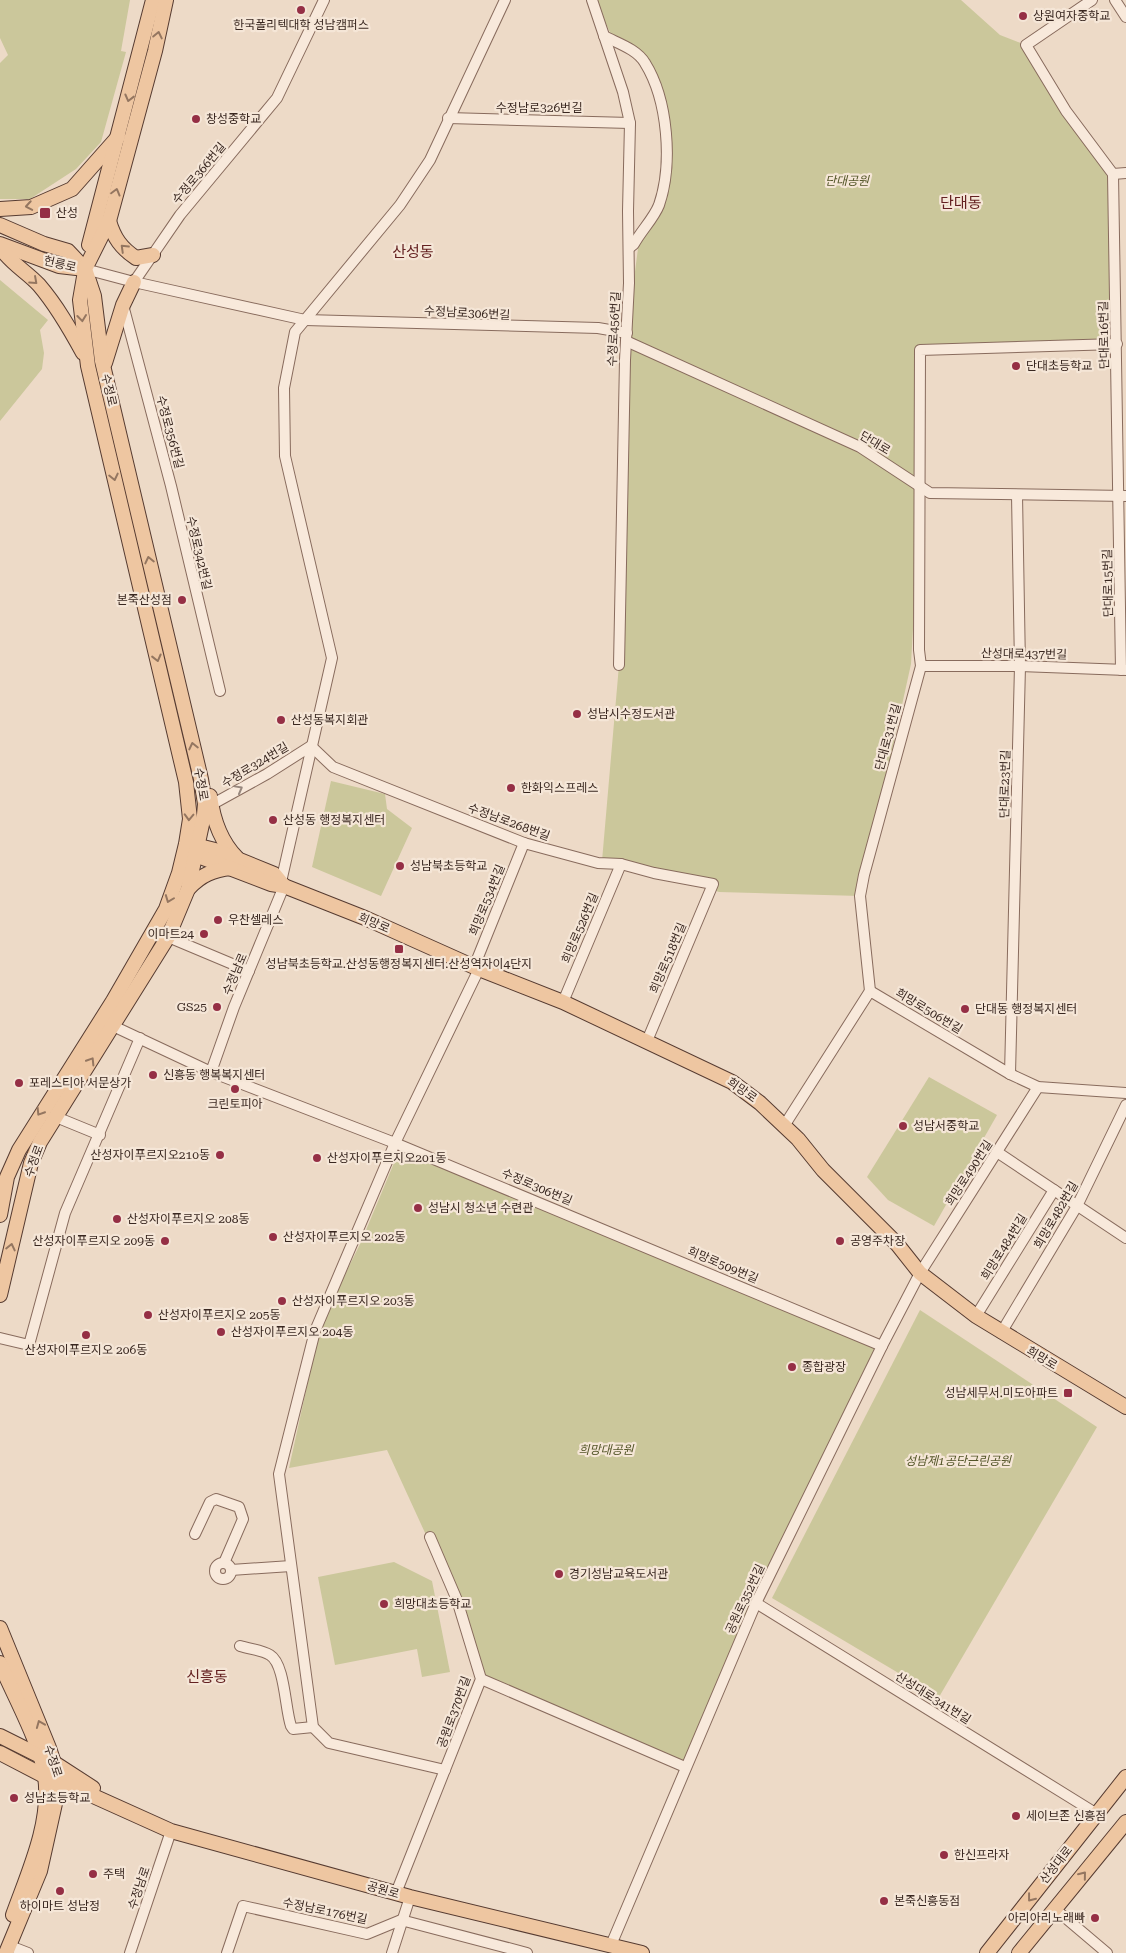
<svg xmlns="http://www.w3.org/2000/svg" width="1126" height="1953" font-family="'Roboto Serif','Noto Sans KR',serif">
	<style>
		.green { fill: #cbc79b }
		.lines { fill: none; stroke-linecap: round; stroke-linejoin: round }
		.minor-casing { stroke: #886b5d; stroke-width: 12 }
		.major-casing { stroke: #563b31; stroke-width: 16 }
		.minor { stroke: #f8e9db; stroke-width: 10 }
		.major { stroke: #eec6a1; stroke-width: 14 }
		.oneway { stroke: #947660 }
		.oneway2 { stroke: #98887e }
		.poi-dot { fill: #952f45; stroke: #f5e6d7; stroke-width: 2 }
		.labels { text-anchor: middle; stroke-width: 4.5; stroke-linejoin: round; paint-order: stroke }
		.poi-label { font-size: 12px; fill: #392720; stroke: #f5e6d7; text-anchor: start }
		.street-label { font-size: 12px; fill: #392720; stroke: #f5e6d7 }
		.park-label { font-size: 12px; font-style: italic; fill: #535528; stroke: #f5e6d7 }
		.quarter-label { font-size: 15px; fill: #642121; stroke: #f5e6d7 }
	</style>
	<rect width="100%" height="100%" fill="#eddac7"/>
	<!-- green -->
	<g class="green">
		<polygon points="0,0 130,0 121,51 126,52 101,142 76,169 30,199 0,199 0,63 8,55 0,38"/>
		<polygon points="595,0 961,0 1000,35 1026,45 1113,174 1115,222 1110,341 918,347 921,487 911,664 860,896 719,892 688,881 602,861 619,665 627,333 640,233 651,227 668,154 660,101 645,62 613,39"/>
		<polygon points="0,280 48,320 40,330 44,353 42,369 0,421"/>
		<polygon points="331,781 385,794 387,809 412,828 381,896 312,867"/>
		<polygon points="929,1077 997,1115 934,1226 888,1200 867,1177"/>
		<polygon points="399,1151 500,1189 878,1348 684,1764 485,1679 454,1596 387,1450 289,1468 316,1345 333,1299 361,1242"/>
		<polygon points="920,1310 1097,1427 939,1697 772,1598"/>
		<polygon points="394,1562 432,1581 450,1672 422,1677 417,1649 335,1665 318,1577"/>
	</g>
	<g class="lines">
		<!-- minor casing -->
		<g class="minor-casing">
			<g id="minor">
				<polyline points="592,0 623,92 630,123 628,211 629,283 625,360 619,665"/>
				<polyline points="1092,0 1026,45 1066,111 1113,174"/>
				<polyline points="1115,0 1126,17"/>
				<path d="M604,36C617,43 637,49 645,63C668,100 673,164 659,205C654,218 641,231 634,244L629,248"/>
				<polyline points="448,118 630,123"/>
				<polyline points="1113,174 1121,670"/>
				<polyline points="1113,174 1126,173"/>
				<polyline points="85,269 134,282 305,320 598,328 627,333"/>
				<polyline points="134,282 180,215 277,98 324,0"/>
				<polyline points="123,305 171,486 220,691"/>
				<polyline points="626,341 860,447 930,493 1126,496"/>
				<polyline points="921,666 1020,666 1126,670"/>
				<polyline points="211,805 267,774 311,746 333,767 524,843 598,863 621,864 654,873 713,884 647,1041"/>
				<polyline points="281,882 332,658 285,456 284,388 295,332 400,205 430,160 505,0"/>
				<polyline points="168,937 249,971"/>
				<polyline points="474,967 524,843"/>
				<polyline points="870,991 860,896 864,875 921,666 919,650 920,350 1117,344"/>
				<polyline points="563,1002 621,864"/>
				<polyline points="113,1026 211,1072 395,1143 479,969"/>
				<polyline points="211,1072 234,1007 284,886"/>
				<polyline points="1010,1074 1020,666 1017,495"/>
				<polyline points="56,1117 100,1135"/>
				<polyline points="784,1126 870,991 1010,1074 1038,1087 1126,1093"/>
				<polyline points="997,1152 1126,1238"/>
				<polyline points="976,1316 1054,1190"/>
				<polyline points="1001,1333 1077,1206 1126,1105"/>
				<polyline points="0,1338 29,1345 65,1213 140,1038"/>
				<polyline points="195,1534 210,1502 216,1499 239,1507 243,1519 224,1563"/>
				<circle cx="223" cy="1571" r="8"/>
				<polyline points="231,1570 291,1566"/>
				<polyline points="756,1603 1097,1814"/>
				<path d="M240,1646C250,1649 262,1650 270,1655C285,1664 285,1709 291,1726L293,1729L313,1727"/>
				<polyline points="481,1679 685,1767"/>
				<polyline points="445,1770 329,1743 313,1727 279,1474 315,1331 395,1143 882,1346"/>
				<polyline points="396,1893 481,1679 457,1600 430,1537"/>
				<polyline points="1055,1909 1107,1953"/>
				<polyline points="611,1945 756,1603 882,1346 920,1273 1038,1087"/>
				<polyline points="10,1946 28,1953"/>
				<polyline points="130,1953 171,1831"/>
				<polyline points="227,1953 243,1906 367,1934 401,1920 527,1953"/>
				<polyline points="392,1953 410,1897"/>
			</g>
		</g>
		<!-- major casing -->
		<g class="major-casing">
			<g id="major">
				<polyline points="0,209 31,207 72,189 118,137"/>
				<path d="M109,221C114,238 121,248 136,258L153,255"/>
				<polyline points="0,225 44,244 68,251 85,269"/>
				<polyline points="0,244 59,266 85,269"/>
				<polyline points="89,245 153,0"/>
				<path d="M0,247C10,263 26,271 39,285C57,306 70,329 83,353"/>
				<polyline points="105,363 123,305 134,282"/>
				<path d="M210,796C213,819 220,841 237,858"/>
				<polyline points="191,844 215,850 274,874 284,886"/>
				<polyline points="190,853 271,884 284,886 365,918 479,969 563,1002 732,1082 760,1103 798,1139 823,1170 897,1244 920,1273 976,1316 1126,1407"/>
				<path d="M189,888C201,875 213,870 231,868"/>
				<polyline points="0,1215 7,1177 19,1150 113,1001 166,909 179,873 186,844 190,819 186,782 88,366 80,300 85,271"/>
				<polyline points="0,1295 31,1163 40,1142 168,937 188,889 204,815 205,804 201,779 102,361 94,296 85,269 109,221 155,51 166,0"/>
				<polyline points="0,1628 49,1748 60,1781 40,1871 6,1953"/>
				<path d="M0,1663C13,1694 41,1744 45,1776C52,1822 28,1873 13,1915"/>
				<polyline points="0,1736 56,1764 93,1788"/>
				<polyline points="0,1753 46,1777 60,1781 171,1831 410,1897 642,1953"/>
				<polyline points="987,1953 1126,1777"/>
				<polyline points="1019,1953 1126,1822"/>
			</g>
		</g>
		<!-- minor -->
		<use href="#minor" class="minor"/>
		<!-- major -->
		<use href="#major" class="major"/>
	</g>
	<!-- one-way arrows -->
	<defs><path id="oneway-chevron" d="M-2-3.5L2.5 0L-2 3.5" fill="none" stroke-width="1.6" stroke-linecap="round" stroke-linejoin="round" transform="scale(1.25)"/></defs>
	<g class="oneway">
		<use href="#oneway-chevron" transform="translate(158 35) rotate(-78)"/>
		<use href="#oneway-chevron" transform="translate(129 98) rotate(104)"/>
		<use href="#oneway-chevron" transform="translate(116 192) rotate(-75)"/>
		<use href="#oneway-chevron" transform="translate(29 206) rotate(170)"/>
		<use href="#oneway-chevron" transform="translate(124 248) rotate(-136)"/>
		<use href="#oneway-chevron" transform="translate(34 281) rotate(42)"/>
		<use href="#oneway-chevron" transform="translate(82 318) rotate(83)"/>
		<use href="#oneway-chevron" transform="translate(114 477) rotate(77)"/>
		<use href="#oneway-chevron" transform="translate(149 560) rotate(-103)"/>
		<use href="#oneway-chevron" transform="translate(157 658) rotate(76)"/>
		<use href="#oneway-chevron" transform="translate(193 746) rotate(-103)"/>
		<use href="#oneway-chevron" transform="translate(189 817) rotate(92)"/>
		<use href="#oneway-chevron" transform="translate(169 899) rotate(111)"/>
		<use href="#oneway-chevron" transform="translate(91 1061) rotate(-58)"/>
		<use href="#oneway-chevron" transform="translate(40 1112) rotate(122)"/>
		<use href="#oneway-chevron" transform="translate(11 1247) rotate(-77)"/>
		<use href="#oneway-chevron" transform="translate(40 1724) rotate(-112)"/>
		<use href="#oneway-chevron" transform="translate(1083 1875) rotate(-51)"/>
		<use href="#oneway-chevron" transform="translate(1031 1898) rotate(128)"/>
	</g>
	<use class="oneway2" href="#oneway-chevron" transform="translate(239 789) rotate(-29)"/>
	<!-- markers -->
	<g class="poi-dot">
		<circle cx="301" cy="10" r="5"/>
		<circle cx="1023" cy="16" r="5"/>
		<circle cx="196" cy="119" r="5"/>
		<rect x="39" y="207" width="12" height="12" rx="2.5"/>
		<circle cx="1016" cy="366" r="5"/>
		<circle cx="182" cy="600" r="5"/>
		<circle cx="577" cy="714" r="5"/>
		<circle cx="281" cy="720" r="5"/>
		<circle cx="511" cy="788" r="5"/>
		<circle cx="273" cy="820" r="5"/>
		<circle cx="400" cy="866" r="5"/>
		<circle cx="218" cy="920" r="5"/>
		<circle cx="204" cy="934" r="5"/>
		<rect x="394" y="944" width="10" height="10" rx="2.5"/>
		<circle cx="217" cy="1007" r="5"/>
		<circle cx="965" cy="1009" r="5"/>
		<circle cx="153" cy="1075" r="5"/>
		<circle cx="19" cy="1083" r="5"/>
		<circle cx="235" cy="1089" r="5"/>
		<circle cx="903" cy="1126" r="5"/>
		<circle cx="220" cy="1155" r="5"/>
		<circle cx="317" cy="1158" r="5"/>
		<circle cx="418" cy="1208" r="5"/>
		<circle cx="117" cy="1219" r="5"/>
		<circle cx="273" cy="1237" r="5"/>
		<circle cx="165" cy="1241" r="5"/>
		<circle cx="840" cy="1241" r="5"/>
		<circle cx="282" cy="1301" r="5"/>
		<circle cx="148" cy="1315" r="5"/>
		<circle cx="221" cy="1332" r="5"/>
		<circle cx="86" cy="1335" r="5"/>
		<circle cx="792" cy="1367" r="5"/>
		<rect x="1063" y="1388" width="10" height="10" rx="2.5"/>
		<circle cx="559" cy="1574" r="5"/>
		<circle cx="384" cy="1604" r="5"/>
		<circle cx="14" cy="1798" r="5"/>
		<circle cx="1016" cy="1816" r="5"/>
		<circle cx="944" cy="1855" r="5"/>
		<circle cx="93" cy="1874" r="5"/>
		<circle cx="60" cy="1891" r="5"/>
		<circle cx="884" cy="1901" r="5"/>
		<circle cx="1095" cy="1918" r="5"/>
	</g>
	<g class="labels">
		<!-- poi labels -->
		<g class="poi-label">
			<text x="1033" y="20">상원여자중학교</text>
			<text x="301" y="29" text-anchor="middle">한국폴리텍대학 성남캠퍼스</text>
			<text x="206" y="123">창성중학교</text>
			<text x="56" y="217">산성</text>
			<text x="1026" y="370">단대초등학교</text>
			<text x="172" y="604" text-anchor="end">본죽산성점</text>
			<text x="587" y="718">성남시수정도서관</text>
			<text x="291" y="724">산성동복지회관</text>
			<text x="521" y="792">한화익스프레스</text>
			<text x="283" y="824">산성동 행정복지센터</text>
			<text x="410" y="870">성남북초등학교</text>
			<text x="228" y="924">우찬셀레스</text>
			<text x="194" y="938" text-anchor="end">이마트24</text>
			<text x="399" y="968" text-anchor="middle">성남북초등학교.산성동행정복지센터.산성역자이4단지</text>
			<text x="207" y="1011" text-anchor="end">GS25</text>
			<text x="975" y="1013">단대동 행정복지센터</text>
			<text x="163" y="1079">신흥동 행복복지센터</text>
			<text x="29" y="1087">포레스티아 서문상가</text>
			<text x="235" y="1108" text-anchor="middle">크린토피아</text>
			<text x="913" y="1130">성남서중학교</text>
			<text x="210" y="1159" text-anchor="end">산성자이푸르지오210동</text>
			<text x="327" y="1162">산성자이푸르지오201동</text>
			<text x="428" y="1212">성남시 청소년 수련관</text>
			<text x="127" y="1223">산성자이푸르지오 208동</text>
			<text x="283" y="1241">산성자이푸르지오 202동</text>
			<text x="155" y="1245" text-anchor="end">산성자이푸르지오 209동</text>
			<text x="850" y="1245">공영주차장</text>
			<text x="292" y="1305">산성자이푸르지오 203동</text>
			<text x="158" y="1319">산성자이푸르지오 205동</text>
			<text x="231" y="1336">산성자이푸르지오 204동</text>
			<text x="86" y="1354" text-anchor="middle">산성자이푸르지오 206동</text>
			<text x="802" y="1371">종합광장</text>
			<text x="1058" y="1397" text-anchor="end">성남세무서.미도아파트</text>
			<text x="569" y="1578">경기성남교육도서관</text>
			<text x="394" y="1608">희망대초등학교</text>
			<text x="24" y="1802">성남초등학교</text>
			<text x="1026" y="1820">세이브존 신흥점</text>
			<text x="954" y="1859">한신프라자</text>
			<text x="103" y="1878">주택</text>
			<text x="894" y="1905">본죽신흥동점</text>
			<text x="60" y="1910" text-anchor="middle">하이마트 성남정</text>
			<text x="1085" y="1922" text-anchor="end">아리아리노래빠</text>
		</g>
		<!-- street labels -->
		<g class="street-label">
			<text x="539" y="112">수정남로326번길</text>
			<text transform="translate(199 173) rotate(-50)" y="4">수정로366번길</text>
			<text transform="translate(60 264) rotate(13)" y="4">헌릉로</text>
			<text transform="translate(467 313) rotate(3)" y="4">수정남로306번길</text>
			<text transform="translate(614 329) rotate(-87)" y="4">수정로456번길</text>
			<text transform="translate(1104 335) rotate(-91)" y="4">단대로16번길</text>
			<text transform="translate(109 390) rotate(77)" y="4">수정로</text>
			<text transform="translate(170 432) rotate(75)" y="4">수정로356번길</text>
			<text transform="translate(875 443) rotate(31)" y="4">단대로</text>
			<text transform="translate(199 553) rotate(77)" y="4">수정로342번길</text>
			<text transform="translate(1108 583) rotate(-91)" y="4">단대로15번길</text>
			<text transform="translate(1024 654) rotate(1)" y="4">산성대로437번길</text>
			<text transform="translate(888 737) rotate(-75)" y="4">단대로31번길</text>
			<text transform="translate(255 765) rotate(-31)" y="4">수정로324번길</text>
			<text transform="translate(201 784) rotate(80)" y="4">수정로</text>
			<text transform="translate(1005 784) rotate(-89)" y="4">단대로23번길</text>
			<text transform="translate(509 822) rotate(20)" y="4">수정남로268번길</text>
			<text transform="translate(487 900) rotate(-68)" y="4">희망로534번길</text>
			<text transform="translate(374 923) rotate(23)" y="4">희망로</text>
			<text transform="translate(580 928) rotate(-67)" y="4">희망로526번길</text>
			<text transform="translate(668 958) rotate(-67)" y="4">희망로518번길</text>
			<text transform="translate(235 974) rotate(-67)" y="4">수정남로</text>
			<text transform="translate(929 1011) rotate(31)" y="4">희망로506번길</text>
			<text transform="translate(742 1090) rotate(35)" y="4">희망로</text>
			<text transform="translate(34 1161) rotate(-70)" y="4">수정로</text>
			<text transform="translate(969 1173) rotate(-57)" y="4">희망로490번길</text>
			<text transform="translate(537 1187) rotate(23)" y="4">수정로306번길</text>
			<text transform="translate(1056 1215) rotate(-60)" y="4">희망로482번길</text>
			<text transform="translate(1004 1247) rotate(-58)" y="4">희망로484번길</text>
			<text transform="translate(723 1265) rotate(23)" y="4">희망로509번길</text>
			<text transform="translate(1042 1358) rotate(31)" y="4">희망로</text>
			<text transform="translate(745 1599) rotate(-65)" y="4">공원로352번길</text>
			<text transform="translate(933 1698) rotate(32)" y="4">산성대로341번길</text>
			<text transform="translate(454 1712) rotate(-70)" y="4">공원로370번길</text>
			<text transform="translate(53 1761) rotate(72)" y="4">수정로</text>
			<text transform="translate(1056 1865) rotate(-52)" y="4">산성대로</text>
			<text transform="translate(139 1888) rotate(-71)" y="4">수정남로</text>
			<text transform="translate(383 1890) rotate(16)" y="4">공원로</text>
			<text transform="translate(325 1911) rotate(12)" y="4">수정남로176번길</text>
		</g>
		<!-- park labels -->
		<g class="park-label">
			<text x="847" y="185">단대공원</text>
			<text x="606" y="1454">희망대공원</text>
			<text x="958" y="1465">성남제1공단근린공원</text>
		</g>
		<!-- quarter labels -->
		<g class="quarter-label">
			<text x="961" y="208">단대동</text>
			<text x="413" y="257">산성동</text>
			<text x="207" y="1682">신흥동</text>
		</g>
	</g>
</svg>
